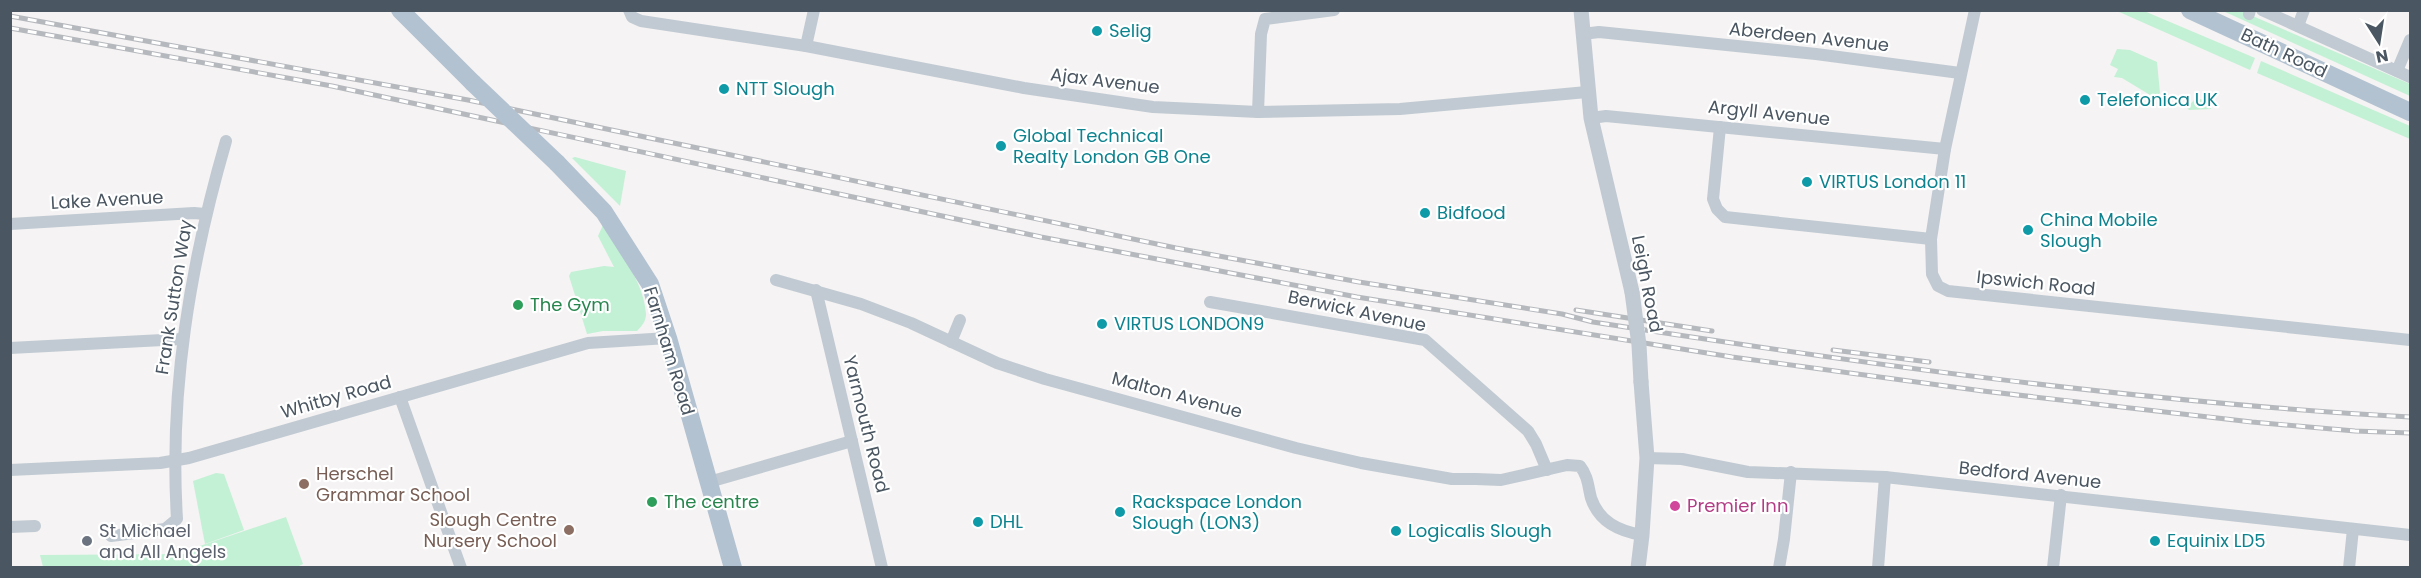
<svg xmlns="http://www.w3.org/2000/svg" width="2421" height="578" font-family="Poppins,sans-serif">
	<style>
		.green { fill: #c3f1d5 }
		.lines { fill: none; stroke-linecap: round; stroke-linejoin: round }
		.minor { stroke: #c1cad2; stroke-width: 12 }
		.tertiary { stroke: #c1cad2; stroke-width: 15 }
		.primary { stroke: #b3c2d1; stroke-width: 18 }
		.rail-casing { stroke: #b5b8bd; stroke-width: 5 }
		.rail { stroke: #fff; stroke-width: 3; stroke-dasharray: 9; stroke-linecap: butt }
		.tertiary-bridge { stroke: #c1cad2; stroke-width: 15 }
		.primary-bridge { stroke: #b3c2d1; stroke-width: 18 }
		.culture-dot { fill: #0f9aa8; stroke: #fff; stroke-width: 2 }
		.leisure-dot { fill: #2e9e5b; stroke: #fff; stroke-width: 2 }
		.education-dot { fill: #8d6e63; stroke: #fff; stroke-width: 2 }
		.hotel-dot { fill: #d1479c; stroke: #fff; stroke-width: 2 }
		.worship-dot { fill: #6b7280; stroke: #fff; stroke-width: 2 }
		.labels { text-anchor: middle; stroke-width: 4.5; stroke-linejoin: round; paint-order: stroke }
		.culture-label { font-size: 18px; fill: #0d838f; stroke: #fff; text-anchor: start }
		.street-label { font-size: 18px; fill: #4a5661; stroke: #fff }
		.leisure-label { font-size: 18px; fill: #27864d; stroke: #fff; text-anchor: start }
		.education-label { font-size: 18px; fill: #785e54; stroke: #fff; text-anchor: start }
		.hotel-label { font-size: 18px; fill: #b23c85; stroke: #fff; text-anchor: start }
		.worship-label { font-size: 18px; fill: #5b616d; stroke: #fff; text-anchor: start }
	</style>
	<rect width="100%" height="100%" fill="#f5f3f3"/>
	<!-- green -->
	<g class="green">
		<polygon points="2117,11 2144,11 2255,58 2250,70"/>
		<polygon points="2223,11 2241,11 2410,84 2410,96"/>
		<polygon points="2117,49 2130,50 2157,62 2160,93 2155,98 2122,78 2114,77 2118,69 2110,65"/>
		<polygon points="2261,61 2410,126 2410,139 2257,73"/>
		<polygon points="2200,99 2206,100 2211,105 2211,109 2189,110 2187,108 2194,100"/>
		<polygon points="575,157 626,171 620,206 572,158"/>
		<path d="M603,225C619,251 644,282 646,314C646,321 642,326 637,331H603L587,334L569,276L571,272L604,266L614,267L598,236Z"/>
		<polygon points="216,473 224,474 244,530 205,544 193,481"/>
		<polygon points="286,517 303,564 295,568 197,567 191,549"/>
		<polygon points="184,554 194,567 43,567 40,555"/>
	</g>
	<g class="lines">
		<!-- minor -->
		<g class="minor">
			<polyline points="629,10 632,17 641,21 806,46 1024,88 1153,107 1258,112 1400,109 1587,92"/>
			<polyline points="1975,10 1945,149 1931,239 1932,274 1938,286 1948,291 2410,340"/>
			<polyline points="2262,10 2410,77"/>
			<polyline points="2249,14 2250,10"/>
			<polyline points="2298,26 2304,10"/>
			<polyline points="1583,34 1599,32 1816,54 1960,73"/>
			<polyline points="806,46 814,10"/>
			<polyline points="2397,71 2410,40"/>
			<polyline points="1258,112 1261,34 1265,19 1334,10"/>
			<polyline points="1591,118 1606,116 1945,149"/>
			<polyline points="1720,127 1713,199 1717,209 1725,217 1931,239"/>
			<polyline points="10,224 194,213 205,214"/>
			<path d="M776,280L861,304L911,323L997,363L1045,379L1296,448L1361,463L1452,479H1476L1501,480L1567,465L1580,466C1588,476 1588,486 1591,498C1599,522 1619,531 1642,535"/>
			<polyline points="816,290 882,568"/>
			<polyline points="1210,302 1425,340 1528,431 1536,444 1547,470"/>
			<polyline points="951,342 960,320"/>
			<polyline points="10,348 182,339"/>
			<polyline points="400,397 461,568"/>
			<polyline points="1647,458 1682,459 1748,472 1885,477 2410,535"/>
			<polyline points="10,470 160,463 189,458 588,343 668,338"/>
			<polyline points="709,482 852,441"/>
			<polyline points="10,527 35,526"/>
			<path d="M111,536L165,529L177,519C169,390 190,265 226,141"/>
			<polyline points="1779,568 1784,539 1791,472"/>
			<polyline points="1878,568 1885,477"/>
			<polyline points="2053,568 2061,495"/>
			<polyline points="2349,568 2353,529"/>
		</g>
		<!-- tertiary -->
		<g class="tertiary">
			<polyline points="1581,10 1591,118 1632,292"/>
			<polyline points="1638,568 1642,535 1647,458 1641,382"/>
		</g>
		<!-- primary -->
		<g class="primary">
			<polyline points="400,10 473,83"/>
			<polyline points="2190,10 2410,112"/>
			<polyline points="557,163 604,212 650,284 668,338 733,568"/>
		</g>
		<!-- rail casing -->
		<g class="rail-casing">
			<g id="rail">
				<path d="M10,16L468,100L1176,248L1359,282L1562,314L1593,322C1865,364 2136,402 2410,417"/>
				<polyline points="10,28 332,86 1041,237 1357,297 1732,357 1983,391 2252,422 2355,431 2410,433"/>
				<polyline points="1576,310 1712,331"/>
				<polyline points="1833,350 1929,362"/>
			</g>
		</g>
		<!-- rail -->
		<use href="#rail" class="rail"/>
		<!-- tertiary-bridge -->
		<polyline class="tertiary-bridge" points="1632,292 1639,345 1641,382"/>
		<!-- primary-bridge -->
		<polyline class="primary-bridge" points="473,83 557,163"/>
	</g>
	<!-- markers -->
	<g class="culture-dot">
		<circle cx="1097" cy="31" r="6"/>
		<circle cx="724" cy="89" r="6"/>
		<circle cx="2085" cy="100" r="6"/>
		<circle cx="1001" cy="146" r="6"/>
		<circle cx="1807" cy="182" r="6"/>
		<circle cx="1425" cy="213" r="6"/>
		<circle cx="2028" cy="230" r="6"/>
		<circle cx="1102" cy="324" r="6"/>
		<circle cx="1120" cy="512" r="6"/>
		<circle cx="978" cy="522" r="6"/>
		<circle cx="1396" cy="531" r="6"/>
		<circle cx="2155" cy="541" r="6"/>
	</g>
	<g class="leisure-dot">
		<circle cx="518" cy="305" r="6"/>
		<circle cx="652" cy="502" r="6"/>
	</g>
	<g class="education-dot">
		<circle cx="304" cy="484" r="6"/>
		<circle cx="569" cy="530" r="6"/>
	</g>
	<circle class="hotel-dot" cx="1675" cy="506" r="6"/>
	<circle class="worship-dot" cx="87" cy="541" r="6"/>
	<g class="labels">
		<!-- culture labels -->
		<g class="culture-label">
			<text x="1109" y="37">Selig</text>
			<text x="736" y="95">NTT Slough</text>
			<text x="2097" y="106">Telefonica UK</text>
			<text x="1013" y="142">Global Technical<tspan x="1013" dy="21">Realty London GB One</tspan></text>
			<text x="1819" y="188">VIRTUS London 11</text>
			<text x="1437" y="219">Bidfood</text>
			<text x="2040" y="226">China Mobile<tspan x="2040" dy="21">Slough</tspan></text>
			<text x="1114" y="330">VIRTUS LONDON9</text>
			<text x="1132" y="508">Rackspace London<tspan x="1132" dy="21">Slough (LON3)</tspan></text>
			<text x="990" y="528">DHL</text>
			<text x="1408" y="537">Logicalis Slough</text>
			<text x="2167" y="547">Equinix LD5</text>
		</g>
		<!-- street labels -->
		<g class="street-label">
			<text transform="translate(1809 37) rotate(6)" y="6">Aberdeen Avenue</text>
			<text transform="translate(2284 53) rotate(25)" y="6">Bath Road</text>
			<text transform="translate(1105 81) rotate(7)" y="6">Ajax Avenue</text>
			<text transform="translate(1769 113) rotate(6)" y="6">Argyll Avenue</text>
			<text transform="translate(107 200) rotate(-3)" y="6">Lake Avenue</text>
			<text transform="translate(2036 283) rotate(6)" y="6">Ipswich Road</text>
			<text transform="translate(1647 284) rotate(79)" y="6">Leigh Road</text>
			<text transform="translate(174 297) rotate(-81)" y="6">Frank Sutton Way</text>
			<text transform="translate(1357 311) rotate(12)" y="6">Berwick Avenue</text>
			<text transform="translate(669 351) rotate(73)" y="6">Farnham Road</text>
			<text transform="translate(1177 395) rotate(15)" y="6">Malton Avenue</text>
			<text transform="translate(336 397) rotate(-16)" y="6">Whitby Road</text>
			<text transform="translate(866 424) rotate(76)" y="6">Yarmouth Road</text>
			<text transform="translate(2030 475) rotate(6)" y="6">Bedford Avenue</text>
		</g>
		<!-- leisure labels -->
		<g class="leisure-label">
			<text x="530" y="311">The Gym</text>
			<text x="664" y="508">The centre</text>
		</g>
		<!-- education labels -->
		<g class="education-label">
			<text x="316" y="480">Herschel<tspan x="316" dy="21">Grammar School</tspan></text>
			<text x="557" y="526" text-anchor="end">Slough Centre<tspan x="557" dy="21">Nursery School</tspan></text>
		</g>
		<!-- hotel labels -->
		<g class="hotel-label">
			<text x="1687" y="512">Premier Inn</text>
		</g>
		<!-- worship labels -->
		<g class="worship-label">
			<text x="99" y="537">St Michael<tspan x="99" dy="21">and All Angels</tspan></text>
		</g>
	</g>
	<!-- border -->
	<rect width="2421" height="578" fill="none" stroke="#4a5661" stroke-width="24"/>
	<!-- north arrow -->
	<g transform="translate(2379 42) rotate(168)" stroke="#ffffff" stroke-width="4.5" paint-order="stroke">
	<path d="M0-4.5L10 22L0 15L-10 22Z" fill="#4a5661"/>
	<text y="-9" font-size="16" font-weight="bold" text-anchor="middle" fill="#4a5661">N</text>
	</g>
</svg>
